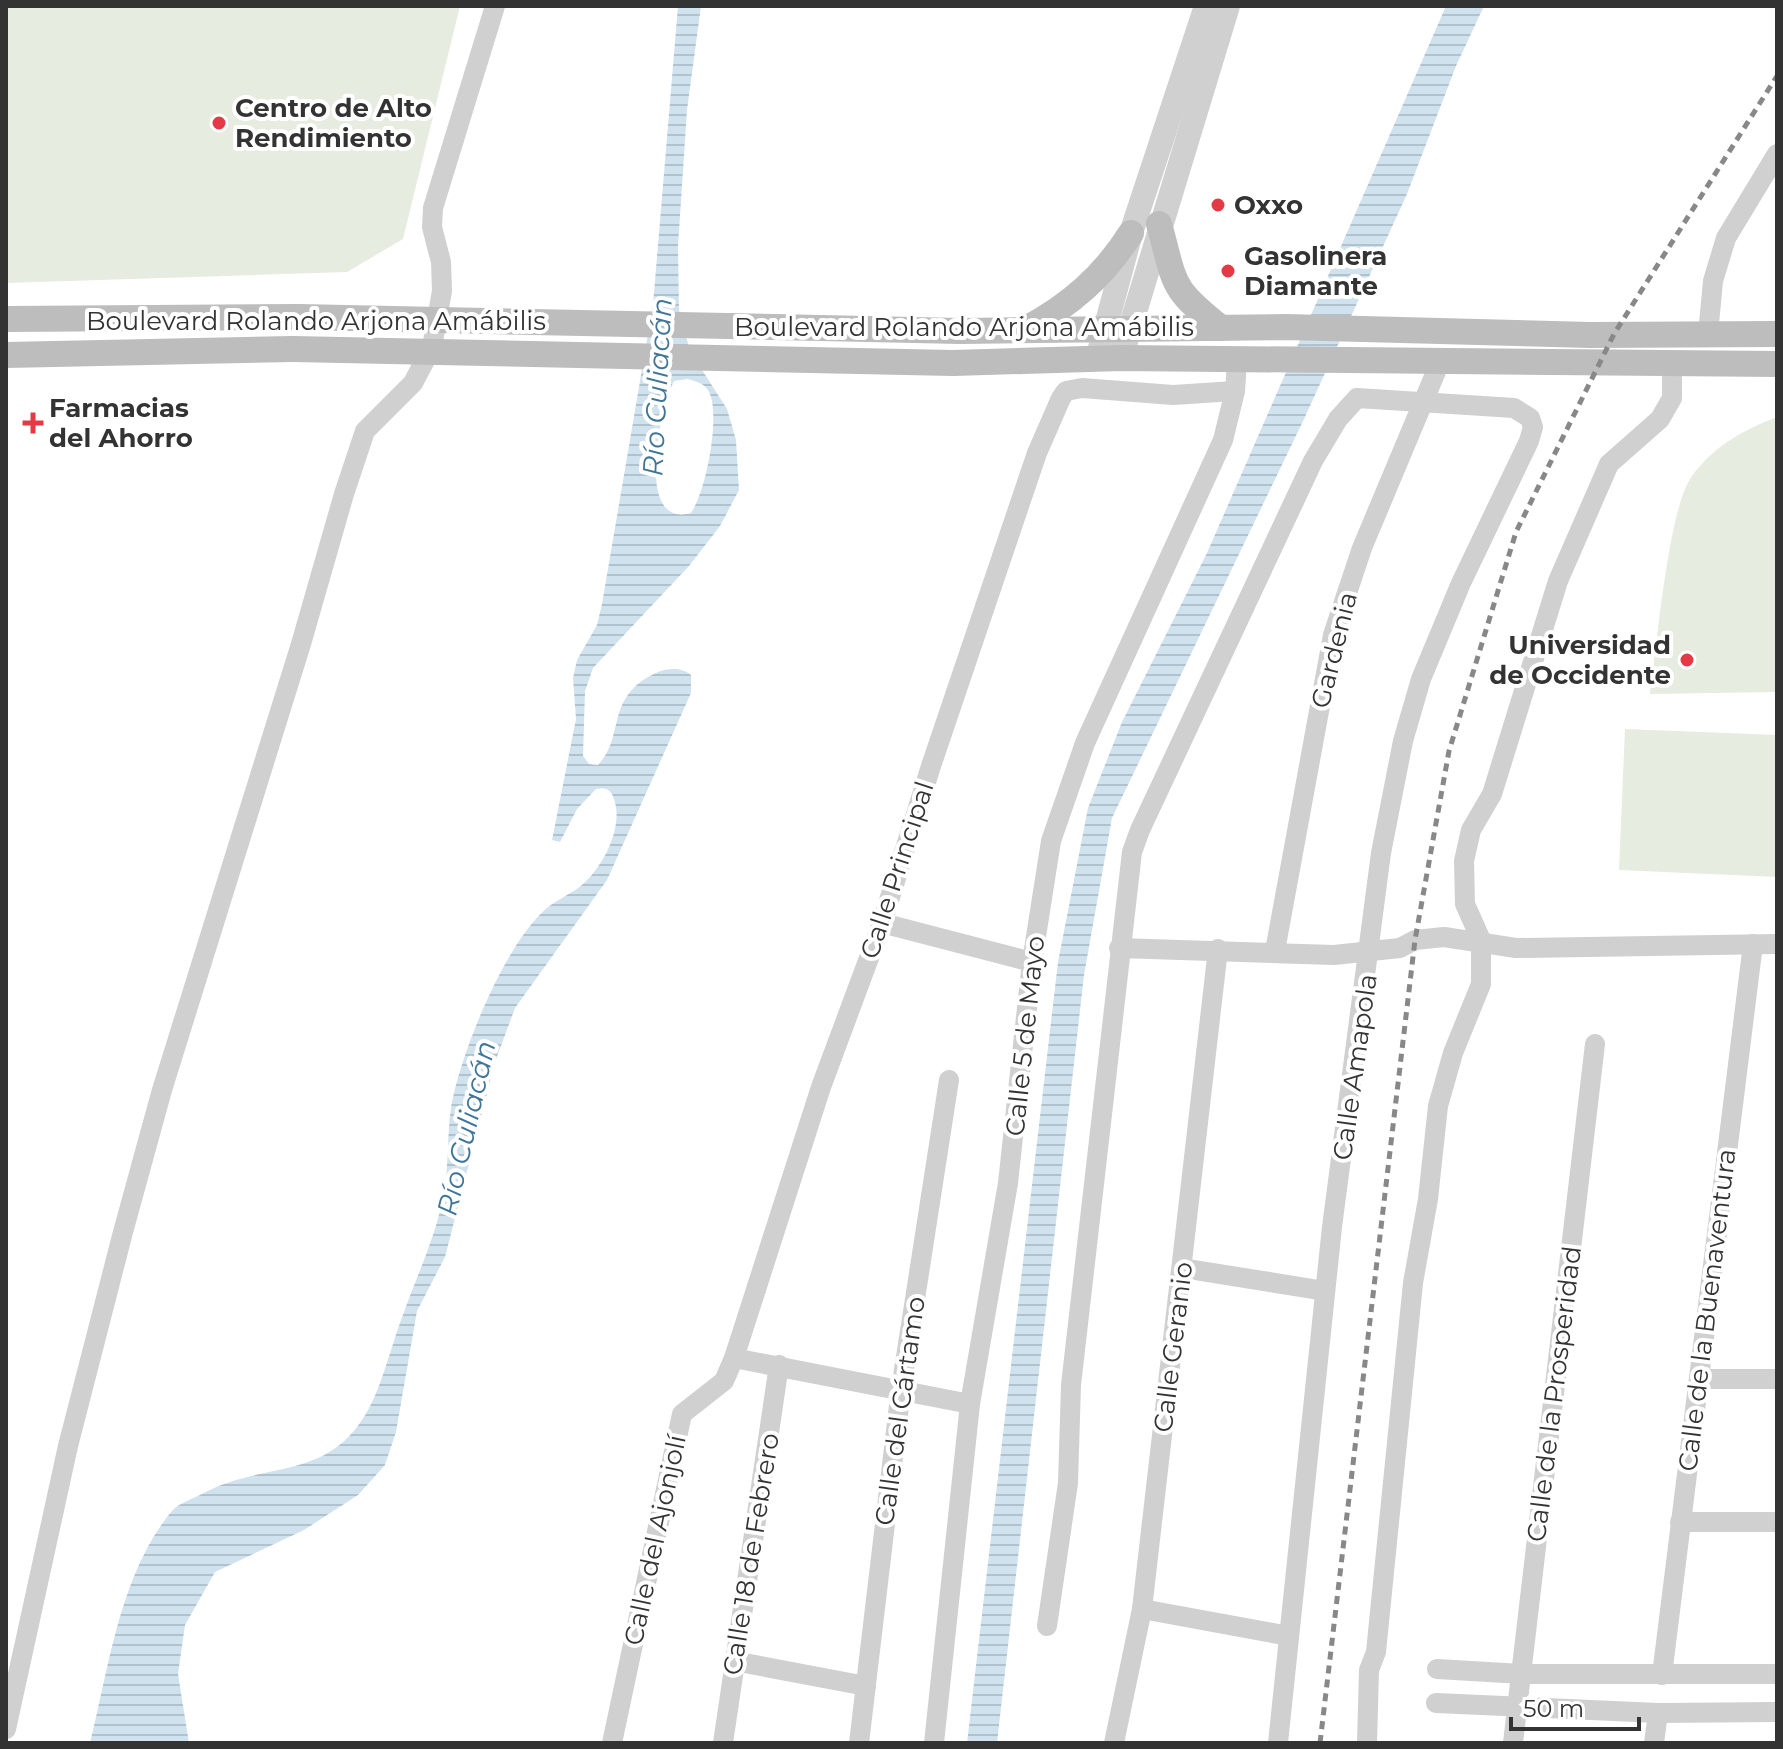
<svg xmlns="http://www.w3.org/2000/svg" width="1783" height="1749" font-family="Montserrat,sans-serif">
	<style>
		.pitch { fill: #e6ecdf }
		.water { fill: url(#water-rules); fill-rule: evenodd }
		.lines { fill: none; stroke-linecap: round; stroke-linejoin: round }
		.minor { stroke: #d0d0d0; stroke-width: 20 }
		.tertiary { stroke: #d0d0d0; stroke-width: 24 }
		.secondary { stroke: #bdbdbd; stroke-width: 26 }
		.rail { stroke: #888; stroke-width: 5; stroke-dasharray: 8 6; stroke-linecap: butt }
		.secondary-bridge { stroke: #bdbdbd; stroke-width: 26 }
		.poi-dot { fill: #e63946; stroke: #fff; stroke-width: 3 }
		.labels { text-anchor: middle; stroke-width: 8; stroke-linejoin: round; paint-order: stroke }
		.poi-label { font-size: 26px; font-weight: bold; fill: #333; stroke: #fff; text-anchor: start }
		.street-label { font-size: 26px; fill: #333; stroke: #fff }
		.water-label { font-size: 28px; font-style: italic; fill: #3f7597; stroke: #fff }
	</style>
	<defs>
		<pattern id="water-rules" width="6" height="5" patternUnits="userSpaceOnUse" patternTransform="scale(2)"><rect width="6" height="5" fill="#cfe2ee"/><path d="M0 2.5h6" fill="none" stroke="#b2c2cd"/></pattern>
	</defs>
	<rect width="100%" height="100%" fill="#fff"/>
	<!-- pitch -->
	<g class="pitch">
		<polygon points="6,6 460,6 403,239 347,272 6,283"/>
		<path d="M1777,417V692L1650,694C1657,647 1668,509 1692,476C1714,446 1743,430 1777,417Z"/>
		<polygon points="1625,729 1777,735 1777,877 1619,870"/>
	</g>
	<!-- water -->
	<g class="water">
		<path d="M678,6H701L687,110L678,246L679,310L690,351L727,409L736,440L739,490L720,526L689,566L593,668L585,691L583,756L589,764L598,765C626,736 604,697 656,673C667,668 681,667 691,675V693L607,880L515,1008L495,1062L445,1257L417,1311L396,1432L385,1465L358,1495L304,1530L215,1572L185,1625L178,1674L189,1743H90C109,1667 120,1573 172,1511C178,1504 189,1500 198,1496C265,1457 334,1487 374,1398C386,1371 393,1340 404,1312C418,1273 437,1234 444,1192C449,1164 447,1135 451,1108C460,1054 505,943 547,908C558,899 571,894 582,885C603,867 624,827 614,799C611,789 605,787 596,789L577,809L560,842L552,840L576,719L573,678L577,660L597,625L602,604L653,305ZM688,379C696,382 705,383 709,392C721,415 706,492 691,513C633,529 661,405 674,381Z"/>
		<polygon points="1446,6 1484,6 1456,66 1407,194 1304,419 1112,818 1084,975 997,1743 967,1743 1058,962 1088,808 1122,722 1207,553"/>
	</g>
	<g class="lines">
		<!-- minor -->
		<g class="minor">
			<polyline points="1708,334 1713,281 1726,238 1777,154"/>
			<polyline points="882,923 1032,962"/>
			<polyline points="1119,948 1334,955 1400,948 1415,940 1444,937 1516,948 1777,944"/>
			<polyline points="1275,951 1333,635 1362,548 1440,362"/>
			<polyline points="1182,1268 1325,1291"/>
			<polyline points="734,1358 970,1404"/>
			<polyline points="1699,1379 1777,1379"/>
			<polyline points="1680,1522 1777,1522"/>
			<polyline points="1142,1609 1289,1636"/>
			<polyline points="1047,1626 1068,1483 1071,1385 1132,852 1140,830 1313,461 1338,419 1357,398 1514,408 1530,418 1533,427 1529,441 1461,583 1421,679 1403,741 1381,853 1332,1227 1278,1743"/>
			<polyline points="734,1661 866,1686"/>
			<polyline points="1437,1669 1522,1674 1777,1674"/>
			<polyline points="1662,1675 1753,944"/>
			<polyline points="1436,1703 1658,1713 1777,1712"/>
			<polyline points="6,1729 68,1446 123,1232 162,1090 301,644 344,494 365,431 413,383 432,347 442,291 441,262 432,227 433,208 495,6"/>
			<polyline points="612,1743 682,1414 724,1381 734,1358 821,1087 882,923 931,766 1037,453 1061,398 1066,391 1082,388 1173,395 1235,391"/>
			<polyline points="723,1743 779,1365"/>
			<polyline points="859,1743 901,1389 949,1080"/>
			<polyline points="934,1743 970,1404 1008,1183 1032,962 1051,841 1085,743 1223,440 1235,391 1237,361"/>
			<polyline points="1114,1743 1142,1609 1218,949"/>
			<polyline points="1367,1743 1369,1670 1376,1652 1413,1283 1428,1199 1438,1106 1453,1053 1481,984 1481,940 1465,904 1464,861 1471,830 1492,794 1558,581 1609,464 1660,419 1672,398 1672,364"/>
			<polyline points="1513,1743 1595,1044"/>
			<polyline points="1654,1743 1658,1713"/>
		</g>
		<!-- tertiary -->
		<g class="tertiary">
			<polyline points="1121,358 1228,6"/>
			<polyline points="1097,359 1131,233 1206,6"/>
		</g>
		<!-- secondary -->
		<g class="secondary">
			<path d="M1159,224C1176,285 1169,287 1221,328"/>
			<polyline points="6,319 299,317"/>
			<path d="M1026,329C1070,305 1104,276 1131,233"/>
			<polyline points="961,331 1286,327 1590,335 1777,334"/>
			<polyline points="6,355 293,349"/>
			<polyline points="953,363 1121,358 1777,364"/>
		</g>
		<!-- rail -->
		<polyline class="rail" points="1320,1743 1415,940 1449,751 1516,532 1614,334 1777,76"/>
		<!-- secondary-bridge -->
		<g class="secondary-bridge">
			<polyline points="299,317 961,331"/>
			<polyline points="293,349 953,363"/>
		</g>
	</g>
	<!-- markers -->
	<g class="poi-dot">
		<circle cx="219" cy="123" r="8"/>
		<circle cx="1218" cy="205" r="8"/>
		<circle cx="1228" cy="271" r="8"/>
		<path d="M29 411h8v8h8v8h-8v8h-8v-8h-8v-8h8z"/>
		<circle cx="1687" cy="660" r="8"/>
	</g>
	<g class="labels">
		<!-- poi labels -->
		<g class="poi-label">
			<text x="235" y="117">Centro de Alto<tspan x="235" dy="30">Rendimiento</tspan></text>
			<text x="1234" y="214">Oxxo</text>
			<text x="1244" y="265">Gasolinera<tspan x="1244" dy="30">Diamante</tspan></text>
			<text x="49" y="417">Farmacias<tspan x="49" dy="30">del Ahorro</tspan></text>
			<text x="1671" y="654" text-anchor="end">Universidad<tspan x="1671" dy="30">de Occidente</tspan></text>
		</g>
		<!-- street labels -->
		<g class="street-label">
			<text x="316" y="330">Boulevard Rolando Arjona Amábilis</text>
			<text x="964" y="336">Boulevard Rolando Arjona Amábilis</text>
			<text transform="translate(1334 650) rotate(-76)" y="9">Gardenia</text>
			<text transform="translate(897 870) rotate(-72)" y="9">Calle Principal</text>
			<text transform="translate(1025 1036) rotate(-84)" y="9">Calle 5 de Mayo</text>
			<text transform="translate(1355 1067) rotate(-82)" y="9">Calle Amapola</text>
			<text transform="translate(1707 1310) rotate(-83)" y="9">Calle de la Buenaventura</text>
			<text transform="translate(1173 1347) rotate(-83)" y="9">Calle Geranio</text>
			<text transform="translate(1554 1394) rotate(-83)" y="9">Calle de la Prosperidad</text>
			<text transform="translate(900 1411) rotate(-82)" y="9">Calle del Cártamo</text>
			<text transform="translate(655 1540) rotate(-78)" y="9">Calle del Ajonjolí</text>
			<text transform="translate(751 1554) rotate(-81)" y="9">Calle 18 de Febrero</text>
		</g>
		<!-- water labels -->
		<g class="water-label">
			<text transform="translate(657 387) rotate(-87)" y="10">Río Culiacán</text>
			<text transform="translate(466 1128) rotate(-77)" y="10">Río Culiacán</text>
		</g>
	</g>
	<!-- border -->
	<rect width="1783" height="1749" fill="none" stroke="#333333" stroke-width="16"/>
	<!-- scale -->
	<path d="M1511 1717v12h128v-12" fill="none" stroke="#333333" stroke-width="4"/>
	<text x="1523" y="1717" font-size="24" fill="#333333" stroke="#ffffff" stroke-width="6" paint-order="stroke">50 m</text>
</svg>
